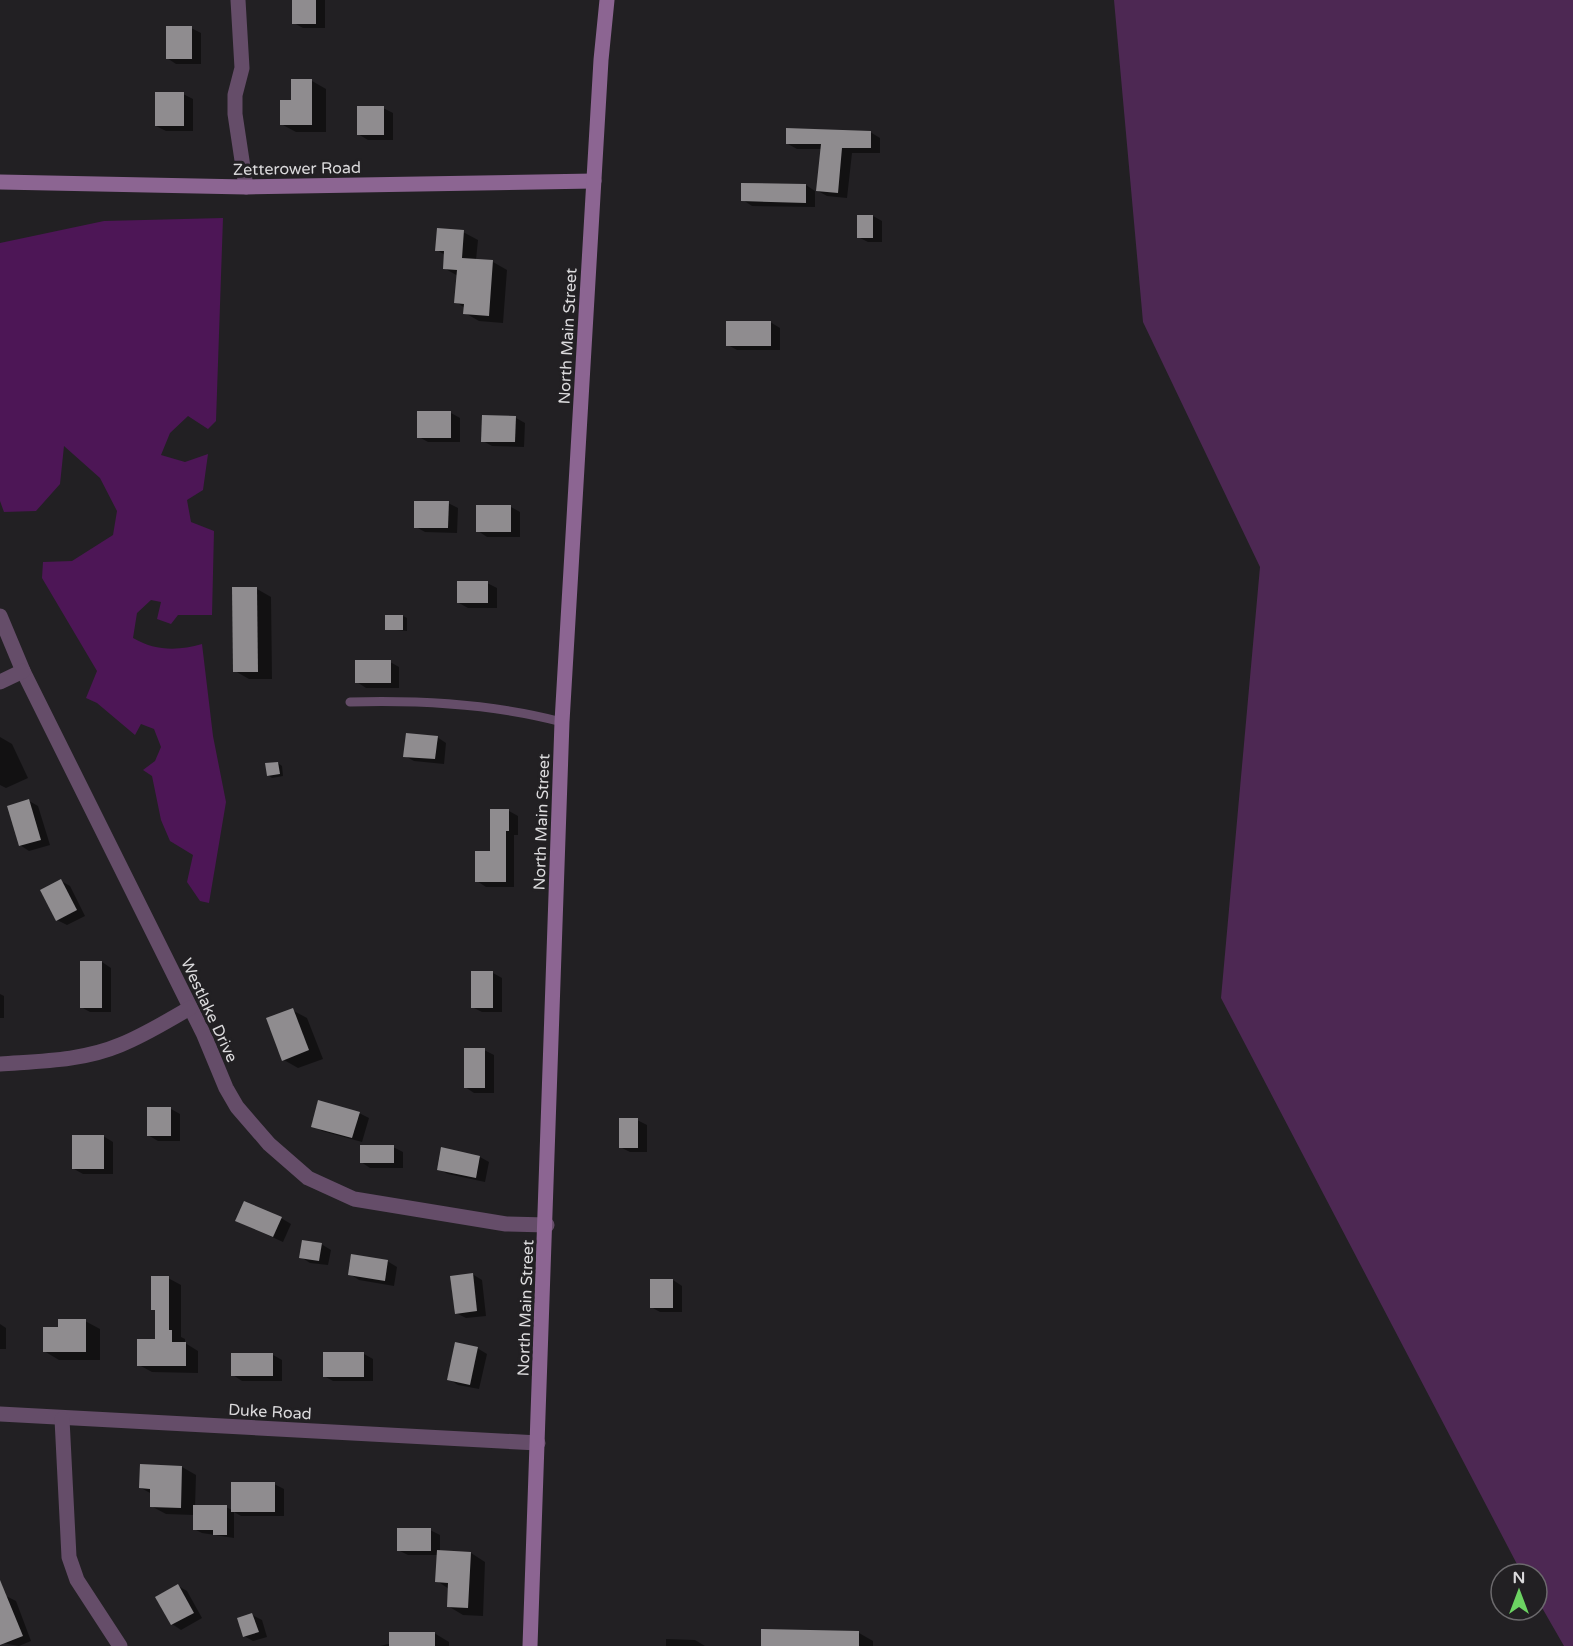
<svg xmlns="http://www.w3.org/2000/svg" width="1573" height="1646" font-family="'Varela Round',sans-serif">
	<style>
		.green { fill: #4d2853 }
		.water { fill: #4d1656 }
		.shadow { fill: #0007 }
		.building { fill: #8f8c8f }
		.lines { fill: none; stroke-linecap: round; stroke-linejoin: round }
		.lane { stroke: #654d69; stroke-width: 9 }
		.street { stroke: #654d69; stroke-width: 15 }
		.secondary { stroke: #8c6592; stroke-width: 15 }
		.labels { text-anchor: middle; stroke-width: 6; stroke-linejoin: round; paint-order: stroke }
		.street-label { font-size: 16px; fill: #dbdadc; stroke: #222023 }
	</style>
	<rect width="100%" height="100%" fill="#222023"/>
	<!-- green -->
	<polygon class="green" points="1114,0 1573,0 1573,1646 1564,1646 1537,1599 1537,1574 1522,1574 1519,1568 1221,998 1260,567 1143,322"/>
	<!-- water -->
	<path class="water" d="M223,218L216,421L208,429L188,416L170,433L161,455L185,462L208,454L203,490L187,500L191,522L214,531L212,615H178L171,624L157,619L161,602L151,600L137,613L133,638C155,651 178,651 202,644L213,736L226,802L209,903L200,901L187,882L193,855L170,841L161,820L152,776L143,770L155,761L161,747L154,729L141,724L135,735L97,703L86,698L97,671L42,578L43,562L72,561L113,535L117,511L100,478L64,446L60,484L36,511L4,512L0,501V243L104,221Z"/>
	<!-- shadow -->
	<g class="shadow">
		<polygon points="294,0 325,0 325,28 303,28 294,23"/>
		<polygon points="191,28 201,33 201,64 176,64 167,58"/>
		<polygon points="312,81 326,89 326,132 296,132 281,124 292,102"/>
		<polygon points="183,94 193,99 193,131 166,131 156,126"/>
		<polygon points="383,108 393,113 393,140 368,140 358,134"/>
		<polygon points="870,132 880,138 880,153 852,153 847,198 827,196 818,191 822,149 797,149 788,144"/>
		<polygon points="806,185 815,191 815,207 752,206 743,200"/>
		<polygon points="873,216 882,221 882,242 868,242 858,237"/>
		<polygon points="463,232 478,240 476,260 493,262 507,270 503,323 479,321 465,313 465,308 456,302 458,276 444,268 445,255 437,250"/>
		<polygon points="770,322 780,328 780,350 737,350 728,345"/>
		<polygon points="451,413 460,418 460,442 428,442 419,437"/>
		<polygon points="516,418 525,423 524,447 492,446 483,441"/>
		<polygon points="448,503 458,508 457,533 425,532 416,527"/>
		<polygon points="511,507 520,512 520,537 487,537 478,531"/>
		<polygon points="487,583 497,588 497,608 468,608 459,603"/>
		<polygon points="257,589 271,597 272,679 249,679 235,671"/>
		<polygon points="403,616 407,618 407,631 386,629"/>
		<polygon points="390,662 399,667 399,688 366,688 357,682"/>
		<polygon points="0,737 12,744 28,778 6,788 0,785"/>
		<polygon points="437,737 446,743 444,764 414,761 405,756"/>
		<polygon points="278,763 282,766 283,776 272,778 268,775"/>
		<polygon points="29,801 38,806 50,845 29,851 20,845"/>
		<polygon points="509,811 518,816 518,835 514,835 514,887 486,887 477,881"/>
		<polygon points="61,881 70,886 85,916 67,925 57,920"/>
		<polygon points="81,962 102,962 111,968 111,1012 90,1012 81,1007"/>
		<polygon points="493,973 502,978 502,1012 482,1012 472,1007"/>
		<polygon points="0,994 4,996 4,1018 0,1018"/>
		<polygon points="292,1010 307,1018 323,1059 298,1068 284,1060"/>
		<polygon points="484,1050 494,1055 494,1093 474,1093 465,1087"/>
		<polygon points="171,1109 180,1114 180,1141 158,1141 148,1135"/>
		<polygon points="359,1113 369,1118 362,1142 322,1131 313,1126"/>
		<polygon points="637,1120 647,1125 647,1152 630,1152 620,1147"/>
		<polygon points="103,1136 113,1142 113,1174 83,1174 74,1169"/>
		<polygon points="393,1147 403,1152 403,1168 370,1168 361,1162"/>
		<polygon points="480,1157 489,1162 485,1182 448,1174 438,1169"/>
		<polygon points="281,1218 291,1224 283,1242 237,1221"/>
		<polygon points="321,1244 331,1250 328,1265 310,1263 301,1257"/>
		<polygon points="387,1261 397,1267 394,1286 359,1280 350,1274"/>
		<polygon points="472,1274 482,1280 486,1316 466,1318 456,1313"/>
		<polygon points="168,1278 181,1285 181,1337 185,1339 185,1343 198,1351 198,1373 152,1372 139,1365 157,1341 157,1311 153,1309"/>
		<polygon points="673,1280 682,1286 682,1312 660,1312 651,1307"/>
		<polygon points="85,1321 100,1329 100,1360 59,1360 44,1351 59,1329"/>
		<polygon points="0,1324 6,1328 6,1349 0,1349"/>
		<polygon points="477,1348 487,1354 479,1389 458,1385 449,1379"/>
		<polygon points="364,1354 373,1359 373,1381 333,1381 324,1376"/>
		<polygon points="273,1355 282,1360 282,1381 242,1381 233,1375"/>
		<polygon points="182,1467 196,1475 195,1507 226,1507 232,1510 274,1484 284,1489 284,1516 241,1516 234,1512 234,1538 202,1533 194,1529 194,1515 166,1514 151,1506 152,1494 141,1488"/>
		<polygon points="430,1530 440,1535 440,1552 471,1553 485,1562 483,1616 463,1615 448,1606 449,1589 437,1581 438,1555 408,1555 398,1550"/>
		<polygon points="178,1586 187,1591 202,1618 181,1630 172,1624"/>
		<polygon points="6,1596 16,1601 31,1641 19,1646 2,1643 0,1637 0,1598"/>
		<polygon points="252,1615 262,1620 267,1637 253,1641 244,1636"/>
		<polygon points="434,1633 449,1642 449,1646 380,1646"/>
		<polygon points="859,1633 873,1641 873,1646 762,1646"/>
		<polygon points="666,1639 695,1640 705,1646 666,1646"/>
	</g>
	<!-- building -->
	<g class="building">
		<rect x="292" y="0" width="24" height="24"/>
		<rect x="166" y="26" width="26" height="33"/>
		<polygon points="291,79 312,79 312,125 280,125 280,100 291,100"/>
		<rect x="155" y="92" width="29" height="34"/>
		<rect x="357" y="106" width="27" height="29"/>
		<polygon points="786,128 871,131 871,148 842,148 838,193 816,191 821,144 786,144"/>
		<polygon points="741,183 806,184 806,203 741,201"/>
		<rect x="857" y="215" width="16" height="23"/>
		<polygon points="437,228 464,230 462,258 493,260 489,316 463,314 464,304 454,303 457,270 443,269 444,251 435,251"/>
		<rect x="726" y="321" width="45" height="25"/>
		<rect x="417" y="411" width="34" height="27"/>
		<polygon points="482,415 516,416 515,442 481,442"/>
		<polygon points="414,501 449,501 448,528 414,528"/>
		<rect x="476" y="505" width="35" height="27"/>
		<rect x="457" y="581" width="31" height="22"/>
		<polygon points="232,587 257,587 258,672 233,672"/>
		<rect x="385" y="615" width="18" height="15"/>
		<rect x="355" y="660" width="36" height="23"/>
		<polygon points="406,733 438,736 435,759 403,757"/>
		<polygon points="278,762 280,774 267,776 265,763"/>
		<polygon points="29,799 41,840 19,846 7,806"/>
		<polygon points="490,809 509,809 509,831 506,831 506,882 475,882 475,851 490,851"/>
		<polygon points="61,879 77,910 56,921 40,890"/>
		<rect x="80" y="961" width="22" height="47"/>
		<rect x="471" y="971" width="22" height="37"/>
		<polygon points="293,1008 309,1050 282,1061 266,1018"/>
		<rect x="464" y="1048" width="21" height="40"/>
		<polygon points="318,1100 360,1112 352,1138 311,1127"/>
		<rect x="147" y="1107" width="24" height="29"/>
		<rect x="619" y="1118" width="19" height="30"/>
		<rect x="72" y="1135" width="32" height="34"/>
		<rect x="360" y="1145" width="34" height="18"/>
		<polygon points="441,1147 480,1156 476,1178 437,1170"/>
		<polygon points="244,1201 282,1217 273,1237 235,1221"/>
		<polygon points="302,1240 322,1243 319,1261 299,1258"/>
		<polygon points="351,1254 388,1260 385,1281 348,1275"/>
		<polygon points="473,1273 477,1311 455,1314 450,1276"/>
		<polygon points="151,1276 169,1276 169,1330 172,1330 172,1342 186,1342 186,1366 137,1366 137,1339 155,1339 155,1310 151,1310"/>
		<rect x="650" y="1279" width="23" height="29"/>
		<polygon points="58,1319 86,1319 86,1352 43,1352 43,1327 58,1327"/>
		<polygon points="455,1342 478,1347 470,1385 447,1380"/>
		<rect x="323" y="1352" width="41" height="25"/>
		<rect x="231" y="1353" width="42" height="23"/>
		<polygon points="140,1464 182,1466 181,1508 150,1507 150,1489 139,1488"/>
		<rect x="231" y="1482" width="44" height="30"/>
		<polygon points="193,1505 227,1505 227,1535 213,1535 213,1530 193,1530"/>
		<rect x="397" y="1528" width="34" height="23"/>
		<polygon points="437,1550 471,1552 468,1608 447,1607 448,1583 435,1582"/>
		<polygon points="0,1580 23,1636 0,1645"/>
		<polygon points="178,1584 194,1613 171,1625 155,1597"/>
		<polygon points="252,1613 259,1632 243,1637 237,1618"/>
		<polygon points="761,1629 859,1631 859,1646 761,1646"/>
		<rect x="389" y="1632" width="46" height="14"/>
	</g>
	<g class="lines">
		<!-- lane -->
		<path class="lane" d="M350,702C420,700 494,704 562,722"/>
		<!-- street -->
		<g class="street">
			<polyline points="238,0 242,68 235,95 235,114 246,187"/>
			<polyline points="0,616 23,671 204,1035 226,1088 237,1107 269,1144 308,1178 354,1199 506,1224 547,1225"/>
			<polyline points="0,682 23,671"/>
			<path d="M0,1064C40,1061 82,1061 120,1045C145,1035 167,1021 190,1008"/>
			<polyline points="0,1414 538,1443"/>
			<polyline points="62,1419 69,1557 77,1580 120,1646"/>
		</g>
		<!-- secondary -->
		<g class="secondary">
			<polyline points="0,182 246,187 594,181"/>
			<polyline points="530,1646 562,722 601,60 607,0"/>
		</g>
	</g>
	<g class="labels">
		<!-- street labels -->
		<g class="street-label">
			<text transform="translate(297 168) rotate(-1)" y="6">Zetterower Road</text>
			<text transform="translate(567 336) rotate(-87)" y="6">North Main Street</text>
			<text transform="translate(541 822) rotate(-88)" y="6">North Main Street</text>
			<text transform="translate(210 1010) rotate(65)" y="6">Westlake Drive</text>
			<text transform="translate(525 1308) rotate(-88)" y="6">North Main Street</text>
			<text transform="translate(270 1411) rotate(3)" y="6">Duke Road</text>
		</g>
	</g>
	<!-- north arrow -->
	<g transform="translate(1519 1592)"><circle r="28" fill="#222023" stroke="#6c6a6d" stroke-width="1.5"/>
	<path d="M0-4.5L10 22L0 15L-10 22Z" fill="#6cd362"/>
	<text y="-9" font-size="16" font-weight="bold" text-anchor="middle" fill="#dbdadc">N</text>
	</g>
</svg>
